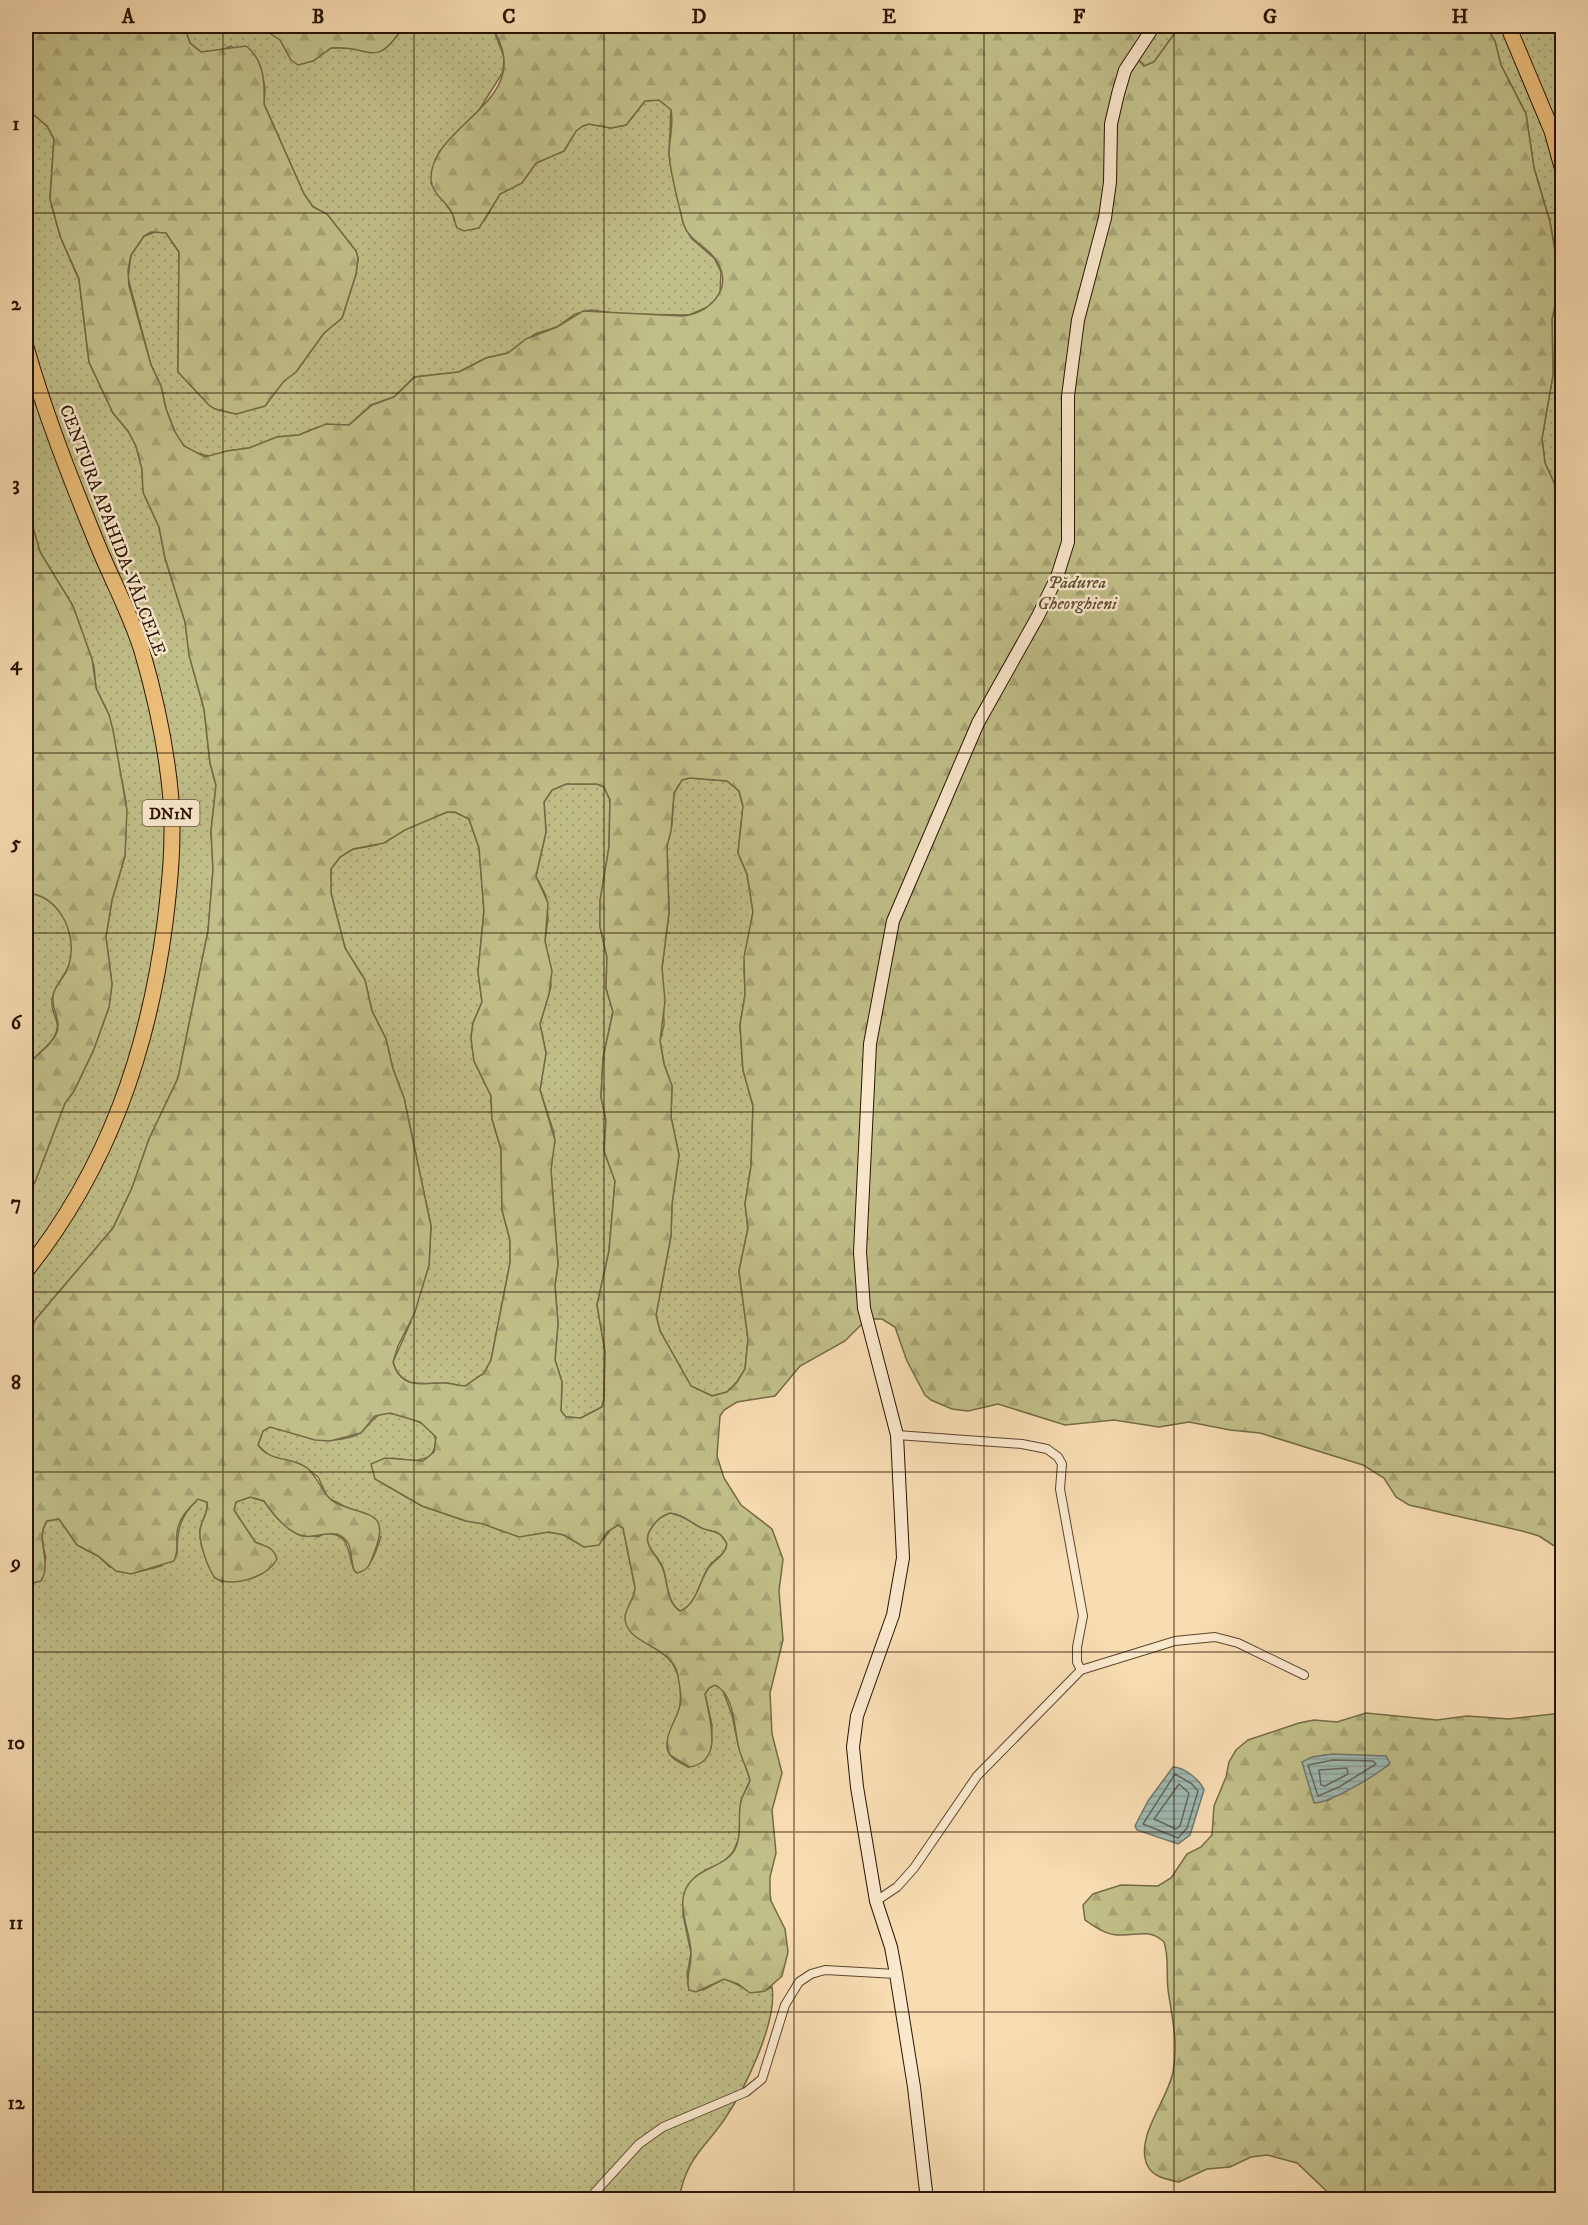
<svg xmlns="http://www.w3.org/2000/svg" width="1588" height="2225" font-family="'IM FELL DW Pica',serif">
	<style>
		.grass { fill: url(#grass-dots); stroke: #756a45; stroke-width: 1.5 }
		.forest { fill: url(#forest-firs); stroke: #756a45; stroke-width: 1.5; fill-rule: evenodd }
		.water { fill: url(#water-rules); stroke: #70786c; stroke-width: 1.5 }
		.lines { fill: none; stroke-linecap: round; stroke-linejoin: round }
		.shore { stroke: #64675a; stroke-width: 1.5 }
		.street-casing { stroke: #5d462d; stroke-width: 10 }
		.secondary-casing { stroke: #291401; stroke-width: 14 }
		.highway-casing { stroke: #291401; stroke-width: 17 }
		.street { stroke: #fae8cd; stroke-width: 8 }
		.secondary { stroke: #fae8cd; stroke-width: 12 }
		.highway { stroke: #ecbe79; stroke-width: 15 }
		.grid { fill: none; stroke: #291401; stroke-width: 1.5; stroke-opacity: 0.55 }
		.labels { text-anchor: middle; stroke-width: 5; stroke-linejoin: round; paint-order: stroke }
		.shield { fill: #fae8cd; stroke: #68543e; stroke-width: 1.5 }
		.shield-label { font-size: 16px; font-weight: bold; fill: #291401 }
		.street-label { font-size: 18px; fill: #291401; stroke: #fae8cd }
		.park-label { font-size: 18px; font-style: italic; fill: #5e5031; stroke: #fae8cd }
		.neatline { fill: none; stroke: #291401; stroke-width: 2 }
		.grid-label { font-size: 20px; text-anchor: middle; font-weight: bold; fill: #291401 }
	</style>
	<defs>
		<pattern id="grass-dots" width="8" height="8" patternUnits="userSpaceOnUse" patternTransform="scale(1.5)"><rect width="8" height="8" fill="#c1bf89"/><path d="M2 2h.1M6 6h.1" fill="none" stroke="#a6a374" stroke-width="1.8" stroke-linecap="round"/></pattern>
		<pattern id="forest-firs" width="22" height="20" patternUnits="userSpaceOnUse" patternTransform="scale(1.5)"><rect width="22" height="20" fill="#c1bf89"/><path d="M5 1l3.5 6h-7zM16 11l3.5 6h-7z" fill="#a6a374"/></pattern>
		<pattern id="water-rules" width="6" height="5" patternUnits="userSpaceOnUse" patternTransform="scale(1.5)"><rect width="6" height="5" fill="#9fbab3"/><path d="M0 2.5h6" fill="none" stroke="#899f98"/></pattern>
	</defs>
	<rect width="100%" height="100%" fill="#f8dcb2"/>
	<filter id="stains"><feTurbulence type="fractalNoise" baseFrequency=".00333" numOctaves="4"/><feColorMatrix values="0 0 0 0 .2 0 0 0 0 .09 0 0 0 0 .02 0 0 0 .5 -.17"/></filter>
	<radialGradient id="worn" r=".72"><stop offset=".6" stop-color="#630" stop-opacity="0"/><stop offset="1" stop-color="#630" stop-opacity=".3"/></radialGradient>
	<!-- grass -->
	<g class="grass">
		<path d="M184,26C214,26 277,15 288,53L313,61L331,48C371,45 377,67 404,26H492L504,57L503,72L476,115L439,152L431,183L453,214L454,221H484L500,194L522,183L536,163L564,151L576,131L583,126L589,124L611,128L626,125L645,101L659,100L671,109L669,155L683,223L691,238L714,258L721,272L720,294L710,306L689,315L621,314L591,310L575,314L557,327L535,334L508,353L486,358L459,372L414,377L394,397L371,405L349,425L318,427L299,435L277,437L249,448L227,451L212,457L190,451L178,440L166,409L161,386L151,365L128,278L131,255L144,236L158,231L166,233L179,252L178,372L209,405L215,409L236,414L265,406L283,381L296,372L324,333L342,318L356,274L358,258L356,251L327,214L313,207L304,194L264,104L265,88L260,65L231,46L217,52H201L190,43Z"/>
		<polygon points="1149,26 1180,26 1154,62 1144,66 1137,58"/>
		<polygon points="1486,26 1562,26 1562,500 1545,463 1542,438 1553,375 1552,319 1557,295 1557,262 1550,222 1534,168 1526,114 1501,65 1494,41"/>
		<polygon points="26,108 47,126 54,139 50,199 60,236 79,280 89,362 113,413 128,431 136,446 142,469 143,492 159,527 165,558 185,622 191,662 204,709 210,763 216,785 211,831 213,870 208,931 178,1078 149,1139 132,1188 113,1228 36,1319 26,1340 26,1196 35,1182 65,1103 74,1091 94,1049 109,1007 112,984 106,937 112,900 125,856 126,825 126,802 109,715 96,688 94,666 73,606 40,552 26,503"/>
		<polygon points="689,778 727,781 739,791 743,806 738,853 747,874 753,912 744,965 745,995 740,1025 743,1070 753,1106 751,1166 745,1204 748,1228 739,1271 748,1339 745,1369 737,1382 727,1392 712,1396 691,1386 660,1331 656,1315 671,1236 672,1204 679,1155 671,1117 672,1086 664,1064 660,1041 664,1025 662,968 669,913 667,846 672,824 674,793 682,780"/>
		<polygon points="566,784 597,784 604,787 610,800 609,847 600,901 600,927 607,957 606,989 613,1011 603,1058 601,1097 606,1120 604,1151 615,1181 609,1251 597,1305 605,1351 604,1399 602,1407 581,1418 566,1417 561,1411 562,1382 555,1360 558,1324 555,1286 558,1264 551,1170 554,1133 540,1090 546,1053 540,1024 551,986 545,941 548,918 546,896 536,876 546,832 544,802 552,790"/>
		<path d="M447,812H455L469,819L479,848L484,911L478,972L482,1002L473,1023L471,1038L474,1061L491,1096L492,1119L501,1149L502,1210L510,1240V1263L491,1360L484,1373L465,1386C456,1386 449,1382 441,1383C420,1384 400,1388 393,1362L409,1326L429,1265L431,1226L404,1098L393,1069L386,1039L372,1011L365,980L345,948L331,893V869L340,857L353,849L377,845L405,829Z"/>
		<path d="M26,893C58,894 78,932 70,962C66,977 51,988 52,1004C52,1017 62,1022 55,1035C49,1049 34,1053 26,1070Z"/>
		<path d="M383,1413C404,1413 454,1429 429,1457L415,1461L392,1458L382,1483L422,1506L466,1521L483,1523L504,1532H549L564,1535L584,1547L604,1539L612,1527L618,1525L623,1528L635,1587V1595L625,1616C632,1624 639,1633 646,1641C656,1651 670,1655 676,1670C682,1683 682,1707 676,1720C665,1744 659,1755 689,1767L711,1748L712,1725L705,1694L709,1688L715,1685L722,1688L732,1715L738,1744L750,1780L741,1801L739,1838L733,1852L725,1861L698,1875L684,1893L683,1915L691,1953L687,1975L689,1990H703L724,1979C746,1985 748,2000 772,1987C778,2021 744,2091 724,2120C703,2150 686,2159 679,2199H26V1584H34L46,1558C43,1546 39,1532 47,1521L59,1519L77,1545L98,1556L110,1567L138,1572L161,1566L177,1554C177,1530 180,1516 198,1499L207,1502C209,1513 201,1520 200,1530C199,1543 210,1576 222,1582L260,1574L262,1545L255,1542L234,1510L236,1502L250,1497L264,1501C280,1525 291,1530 318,1537L325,1533C351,1534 347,1551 354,1570L357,1573C372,1569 376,1550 381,1537L342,1505L328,1498L318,1477L305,1467L269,1456L258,1445L263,1430L270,1427C302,1427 314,1449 354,1436C368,1431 369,1418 383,1413Z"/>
		<path d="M670,1513C683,1515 687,1520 698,1526C710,1534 718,1526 727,1544C725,1555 717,1557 710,1565C699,1579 698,1605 680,1611C666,1601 668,1583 663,1568C657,1553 639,1544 652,1527C657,1520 661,1516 670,1513Z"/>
	</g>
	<!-- forest -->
	<g class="forest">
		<path d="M26,26H184L190,43L201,52L246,46C264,59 265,84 264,104L304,194L313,207L327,214L356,251L358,258L356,274L342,318L324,333L296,372L284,381L265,406L236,414L215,409L209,405L178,372L179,252L166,233L151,232L144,236L131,255L128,270L129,286L151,365L161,386L166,409L175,432L184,446L205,457L227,451L249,448L277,437L299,435L326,424L349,425L372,405L394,397L415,377L459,372L486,358L508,353L526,339L557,327L583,311L682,316C708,314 733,291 718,263C709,246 688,242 683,222C678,201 671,177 669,155C669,140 674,124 671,110L659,100L645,101L626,125L611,128L589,124L583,126L576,131L564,151L536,163L522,183L500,194L479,228L464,231L457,228C455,224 455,219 453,215C448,202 432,195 431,180C429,133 507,109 504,61C504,49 497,36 492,26H1149L1137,58L1144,66L1154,62L1180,26H1486L1495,41L1501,65L1526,114L1534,168L1550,222L1557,262V295L1552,319L1553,375L1542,438L1545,463L1562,500V1551L1539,1536L1522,1531L1409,1505L1396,1497L1384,1478L1363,1465L1260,1433L1230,1430L1189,1422L1159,1427L1114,1420L1065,1425L998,1404L968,1411L952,1409L931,1400L925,1395L907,1361L895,1327L882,1319H867L845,1341L800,1366L775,1396L737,1402L724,1410L720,1416L717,1456L724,1478L741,1505L772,1529L783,1559L779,1591L783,1640L770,1693L772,1734L782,1773L772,1810L776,1853L770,1877V1893L771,1901L785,1929L788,1952L782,1976L765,1991L750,1993L738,1984L724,1979L696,1992L689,1990C685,1977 692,1967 691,1953C691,1929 671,1900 693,1879C705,1867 725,1865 734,1851C743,1836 737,1817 741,1801C743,1793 748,1788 750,1780C747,1767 740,1757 738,1744C734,1726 734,1694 715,1685L709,1688L705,1694C709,1718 725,1762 689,1767L670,1755C660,1734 680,1720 681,1699C681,1692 679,1683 678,1676C673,1644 625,1646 625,1617C626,1607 635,1598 635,1587L623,1528L618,1525L607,1532L599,1545L584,1547L564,1535L549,1532L519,1537L483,1524L466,1521L422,1506L375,1479L371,1464L385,1458L423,1461L434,1452L436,1437L420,1422L390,1413L375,1416L361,1433L330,1441L315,1440L270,1427L263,1431L258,1445C271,1463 291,1456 307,1468C320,1479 323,1497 336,1503C365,1517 392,1509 374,1553C370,1564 369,1570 357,1573L354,1570C351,1562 352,1550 348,1543C335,1523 314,1543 297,1534C283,1527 272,1513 264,1501L250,1497L236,1502L234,1510L255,1542C266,1547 273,1546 277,1559C268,1577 233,1588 215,1578C208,1568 199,1544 200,1531C201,1520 209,1513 207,1502L198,1499C188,1509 179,1518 177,1532C176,1542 179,1551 174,1561L131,1574L116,1571L98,1556L77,1545L59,1519L47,1521C34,1539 53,1561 41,1581L26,1584V1340L36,1319L113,1228L132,1188L149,1139L178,1078L208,931L213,870L211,831L216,785L210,763L204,709L189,655L185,622L165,558L159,527L143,492L142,469L136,446L128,431L113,413L89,362L79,279L60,236L50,199L54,139L47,126L26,108ZM690,778L727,781L739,791L743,806L738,853L747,874L753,912L744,957L745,995L740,1025L743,1070L753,1106L751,1166L745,1204L748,1228L739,1271L748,1339L745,1369L737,1382L727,1392L712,1396L691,1386L660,1331L656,1315L671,1236L672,1204L679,1155L671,1117L672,1086L664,1064L660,1041L665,1001L662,968L669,913L667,846L671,831L674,793L682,780ZM566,784H597L604,787L610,800L609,847L600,901V927L607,957L606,988L613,1012L603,1058L601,1097L606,1120L604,1151L615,1181L609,1251L597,1305L605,1351L604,1399L602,1407L581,1418L566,1417L561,1411L562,1382L555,1360L558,1323L555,1286L558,1264L551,1170L555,1140L540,1090L546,1053L540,1024L549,994L552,971L545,941L548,903L536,876L546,832L544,802L552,790ZM447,812H455L469,819L479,848L484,911L478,972L482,1002L473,1023L471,1038L474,1061L491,1096L492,1119L501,1149L502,1210L510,1240V1263L491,1360L484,1373L465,1386C456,1386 449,1382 441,1383C420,1384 400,1388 393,1362L398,1346L415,1312L429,1265L431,1226L404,1098L393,1069L386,1039L372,1011L365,980L345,948L331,893V869L340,857L353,849L384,843L405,830ZM670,1513C683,1515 687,1520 698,1526C710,1534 718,1526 727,1544C725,1556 716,1558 709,1567C699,1581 697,1605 680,1611C666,1602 668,1583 663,1569C657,1553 639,1544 652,1527C657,1520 661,1516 670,1513Z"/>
		<path d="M259,26H404C374,71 373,45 331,48L313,61L298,65L291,60L280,40Z"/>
		<path d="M26,503L40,552L73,606L92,659L96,688L109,715L113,730L127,810L125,856L112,900L106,937L112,984L109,1007L94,1049L74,1091L65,1103L35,1182L26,1196V1070C33,1054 51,1048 57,1032C61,1019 51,1009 53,996C55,983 66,977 69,965C78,934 59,894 26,893Z"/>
		<path d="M1366,1713L1437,1720L1467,1716L1509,1719L1562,1713V2199H1335L1297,2163L1267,2155L1251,2157L1230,2167L1207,2169L1179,2182C1164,2179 1148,2176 1145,2158C1140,2131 1168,2098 1173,2072C1178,2044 1173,2023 1169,1996C1165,1977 1170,1960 1164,1942C1149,1928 1137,1936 1119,1935C1106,1935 1095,1927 1085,1920L1083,1905L1093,1894L1121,1885L1158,1886L1171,1878L1187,1854L1201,1847L1212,1835L1214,1806L1226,1777L1229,1762L1236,1750L1248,1740L1299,1723L1314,1720L1337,1722ZM1324,1755L1386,1756L1389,1765L1327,1801Z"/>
	</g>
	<!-- water -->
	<g class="water">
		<path d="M1332,1754L1386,1756L1390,1763C1379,1774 1330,1803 1314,1803L1302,1762L1312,1757Z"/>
		<path d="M1173,1767C1184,1767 1200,1780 1204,1790L1190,1835L1178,1844L1137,1830L1135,1826L1148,1801Z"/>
	</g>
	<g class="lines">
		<!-- shore -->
		<g class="shore">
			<polygon points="1333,1760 1373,1761 1376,1764 1339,1787 1318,1796 1308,1765"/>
			<polygon points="1347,1768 1348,1774 1325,1786 1321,1785 1319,1770"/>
			<polygon points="1175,1774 1192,1784 1198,1791 1187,1828 1178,1838 1143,1824"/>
			<polygon points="1179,1784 1189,1793 1180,1826 1176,1829 1154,1819"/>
		</g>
		<!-- street casing -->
		<g class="street-casing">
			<g id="street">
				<polyline points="897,1435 1022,1444 1047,1449 1058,1457 1062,1464 1060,1489 1083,1616 1077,1647 1077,1662 1081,1670"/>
				<polyline points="876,1901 897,1887 914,1868 977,1776 1081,1670 1175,1641 1215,1637 1238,1643 1304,1675"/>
				<polyline points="588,2200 639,2144 663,2127 746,2092 762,2079 785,2005 799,1982 811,1974 825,1970 896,1974"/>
			</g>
		</g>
		<!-- secondary casing -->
		<g class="secondary-casing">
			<polyline id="secondary" points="927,2200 914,2087 896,1974 891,1947 876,1901 857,1787 853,1747 857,1716 893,1615 903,1558 897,1435 864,1308 860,1252 870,1044 893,921 978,723 1038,616 1057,577 1068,542 1068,396 1078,320 1105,218 1110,182 1111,124 1118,94 1125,70 1154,26"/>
		</g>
		<!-- highway casing -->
		<g class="highway-casing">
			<g id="highway">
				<polyline points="1508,26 1552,131 1562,167"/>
				<polyline points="1561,26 1562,29"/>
				<path d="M26,347C45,414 71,480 98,546C112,580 131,615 142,651C156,699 167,750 171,800C174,842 170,882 165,923C148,1052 108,1168 26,1271"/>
			</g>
		</g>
		<!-- street -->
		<use href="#street" class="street"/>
		<!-- secondary -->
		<use href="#secondary" class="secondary"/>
		<!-- highway -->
		<use href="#highway" class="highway"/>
	</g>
	<!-- grid -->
	<path class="grid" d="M223,26V2200M414,26V2200M604,26V2200M794,26V2200M984,26V2200M1174,26V2200M1365,26V2200M26,213H1562M26,393H1562M26,573H1562M26,753H1562M26,933H1562M26,1112H1562M26,1292H1562M26,1472H1562M26,1652H1562M26,1832H1562M26,2012H1562"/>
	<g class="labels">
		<!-- shield labels -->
		<rect class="shield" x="142.5" y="800" width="57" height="26" rx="4.5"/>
		<g class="shield-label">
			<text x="171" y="819">DN1N</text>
		</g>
		<!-- street labels -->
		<g class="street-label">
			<text transform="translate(113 530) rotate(69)" y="6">CENTURA APAHIDA-VÂLCELE</text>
		</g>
		<!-- park labels -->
		<g class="park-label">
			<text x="1077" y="588">Pădurea<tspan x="1077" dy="21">Gheorghieni</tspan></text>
		</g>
	</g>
	<!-- margin -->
	<rect width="1588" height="2225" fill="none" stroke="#f8dcb2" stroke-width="66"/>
	<rect x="33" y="33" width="1522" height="2159" class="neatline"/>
	<g class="grid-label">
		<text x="128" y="23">A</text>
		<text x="318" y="23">B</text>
		<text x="509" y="23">C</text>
		<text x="699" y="23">D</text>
		<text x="889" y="23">E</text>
		<text x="1079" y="23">F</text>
		<text x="1270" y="23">G</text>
		<text x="1460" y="23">H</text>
		<text x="16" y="130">1</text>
		<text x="16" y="310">2</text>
		<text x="16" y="490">3</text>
		<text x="16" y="670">4</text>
		<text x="16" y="849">5</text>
		<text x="16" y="1029">6</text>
		<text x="16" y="1209">7</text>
		<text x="16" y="1389">8</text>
		<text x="16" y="1569">9</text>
		<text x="16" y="1749">10</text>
		<text x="16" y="1929">11</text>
		<text x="16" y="2109">12</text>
	</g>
	<rect width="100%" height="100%" filter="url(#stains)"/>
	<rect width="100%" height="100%" fill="url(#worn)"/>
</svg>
